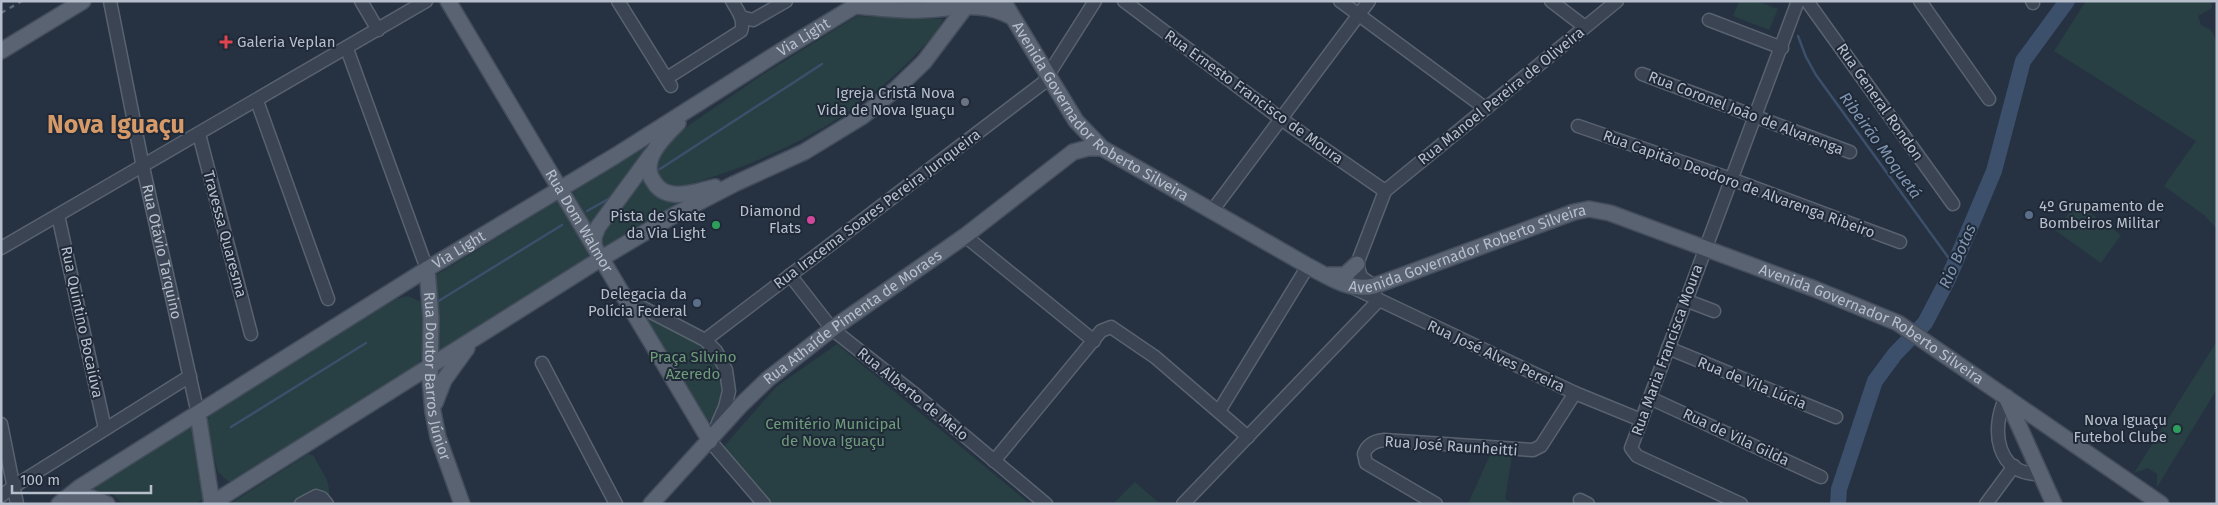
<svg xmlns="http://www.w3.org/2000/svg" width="2218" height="505" font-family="'Fira Sans',sans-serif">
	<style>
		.green { fill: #284043 }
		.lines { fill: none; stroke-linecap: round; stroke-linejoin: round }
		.stream { stroke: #3c4f6b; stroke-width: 2.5 }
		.river { stroke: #3c4f6b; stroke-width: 16 }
		.minor-casing { stroke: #59626f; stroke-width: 15 }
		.major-casing { stroke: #444d5b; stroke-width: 18 }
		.minor { stroke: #3b4452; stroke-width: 12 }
		.major { stroke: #596372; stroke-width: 15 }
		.rail { stroke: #5d6879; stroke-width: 2.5; stroke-dasharray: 5 5; stroke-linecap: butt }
		.health-dot { fill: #e0444e; stroke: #1f2937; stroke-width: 2 }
		.worship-dot { fill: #6b7280; stroke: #1f2937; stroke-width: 2 }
		.service-dot { fill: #5c6f8a; stroke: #1f2937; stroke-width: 2 }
		.hotel-dot { fill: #d1479c; stroke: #1f2937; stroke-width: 2 }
		.leisure-dot { fill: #2e9e5b; stroke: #1f2937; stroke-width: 2 }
		.labels { text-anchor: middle; stroke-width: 4; stroke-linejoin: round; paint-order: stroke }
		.street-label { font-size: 15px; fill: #b8bfcc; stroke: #1f2937 }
		.poi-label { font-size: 15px; fill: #b8bfcc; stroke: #1f2937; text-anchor: end }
		.park-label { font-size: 15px; fill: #6f9d7a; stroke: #1f2937 }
		.water-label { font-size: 16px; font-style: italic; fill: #7f95b2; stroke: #1f2937 }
		.town-label { font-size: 25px; font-weight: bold; fill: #d69968; stroke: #1f2937 }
	</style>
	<rect width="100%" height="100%" fill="#263242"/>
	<!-- green -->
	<g class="green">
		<polygon points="1739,1 1757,1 1778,9 1769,30 1733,16"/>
		<polygon points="2086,1 2211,1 2212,8 2198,16 2201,25 2211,30 2217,42 2217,229 2204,215 2164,186 2196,141 2054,51"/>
		<path d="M857,16L943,19C938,33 924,45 915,55C852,122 768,162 680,187L670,186L658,178L655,157L663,143L762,75Z"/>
		<polygon points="646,144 641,160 593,230 571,189"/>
		<polygon points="643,176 689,198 605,249 599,239 603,230"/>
		<polygon points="558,200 594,258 437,356 435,276"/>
		<polygon points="2076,203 2121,235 2101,263 2056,231"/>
		<path d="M408,296L421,302C428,319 429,348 418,364L239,482L228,481L218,472L208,433V419L212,412L378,309L399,298Z"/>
		<path d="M641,313L702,345C718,366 734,399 710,420L707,421Z"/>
		<polygon points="2217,341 2217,389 2157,487 2157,474 2148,468 2134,473"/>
		<polygon points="837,344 1030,504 769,504 720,451 776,387"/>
		<polygon points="196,421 206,497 195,504 123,504 113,494 89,489"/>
		<polygon points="1491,453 1512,456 1505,499 1515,504 1468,504"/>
		<path d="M308,454L314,456C324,478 331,477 329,504L317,489L295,504H230Z"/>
		<polygon points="1135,482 1160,504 1113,504"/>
	</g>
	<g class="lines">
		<!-- stream -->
		<g class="stream">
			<polyline points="1798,36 1806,57 1816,75 1953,264"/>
			<polyline points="660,169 822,64"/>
			<polyline points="587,211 612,197"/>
			<polyline points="437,302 562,225"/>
			<polyline points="231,427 366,343"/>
		</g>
		<!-- river -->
		<polyline class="river" points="1838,504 1839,489 1875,381 1895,354 1925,323 1948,279 1975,216 1994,171 2023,61 2067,1"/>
		<!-- minor casing -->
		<g class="minor-casing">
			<g id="minor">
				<path id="s1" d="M110,1L143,167L198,414"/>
				<polyline points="361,1 378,30"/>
				<polyline points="618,1 671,86"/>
				<polyline points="1124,1 1281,119 1385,191"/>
				<polyline points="1340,1 1485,108"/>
				<polyline points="1551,1 1585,27"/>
				<polyline points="1807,1 1953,204"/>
				<polyline points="1920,1 1989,99"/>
				<polyline points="2032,1 2033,3"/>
				<polyline points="741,17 753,20 786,1"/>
				<polyline points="1709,20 1782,48"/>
				<polyline points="347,49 427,269"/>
				<polyline points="1642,74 1850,152"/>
				<path d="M667,78L741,31C745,20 738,11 732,1"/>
				<polyline points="257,101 328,299"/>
				<polyline points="1578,126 1731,179 1900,242"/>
				<polyline points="199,134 251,334"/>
				<polyline points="1385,191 1617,1"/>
				<polyline points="1212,211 1369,1"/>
				<polyline points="58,215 105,429"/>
				<polyline points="965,236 1094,341"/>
				<polyline points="1,248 426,1"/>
				<polyline points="790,275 832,329 917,396 1046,504"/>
				<polyline points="1352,287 1575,393 1641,420"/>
				<polyline points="1375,292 1374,286 1361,277 1357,264 1385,191"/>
				<polyline points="626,299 705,340 716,351 726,370 729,391 725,407 710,441 764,504"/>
				<polyline points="1685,300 1714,311"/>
				<polyline points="705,340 1043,83 1095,1"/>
				<polyline points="1668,348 1836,417"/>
				<polyline points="542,363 616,504"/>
				<path d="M2006,397C1990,429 1996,476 2041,474"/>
				<polyline points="1650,398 1821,477"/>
				<polyline points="1219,411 1308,266"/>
				<polyline points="1,424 17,504"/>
				<polyline points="994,461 1101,331 1111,327 1155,357 1248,437"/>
				<polyline points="1,496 13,487 190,376"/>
				<polyline points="1580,500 1588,504"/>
				<polyline points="301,504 316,496 322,498 327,504"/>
				<polyline points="1183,504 1379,300"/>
				<path d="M1436,504L1366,463L1364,454C1367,445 1374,441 1384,440L1533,450L1541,446L1575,393"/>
				<polyline points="1741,504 1637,456 1631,448 1798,1"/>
				<polyline points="1986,504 2014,466"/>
			</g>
		</g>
		<!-- major casing -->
		<g class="major-casing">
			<g id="major">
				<path id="s2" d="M448,1L710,441"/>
				<path id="s3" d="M1003,1L1076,121L1102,148L1308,266C1329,277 1350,292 1374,286L1574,212L1589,209L1610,213L1815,289L1898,323L2161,504"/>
				<path d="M856,6C878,8 899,11 921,10C954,9 982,0 1012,17"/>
				<polyline points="1,51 83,1"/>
				<path d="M678,123C664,137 638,161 654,182C658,189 665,193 673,194C687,196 702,190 715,187"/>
				<polyline points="594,245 594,237 598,227 651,155"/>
				<path id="s4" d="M427,269L431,318L430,379L433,412L438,437L462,504"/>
				<polyline points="1329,275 1345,275 1357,264"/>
				<polyline points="2006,397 2054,504"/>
				<polyline points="435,403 444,380 467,348"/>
				<polyline points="198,414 212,504"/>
				<path id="s5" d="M59,504L80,487L427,269L615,156L776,54L863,1"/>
				<polyline points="67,504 89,497 107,504"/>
				<polyline points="211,504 602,258 676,214 734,184 804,152 863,116 897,88 924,62 970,1"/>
				<path id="s6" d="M651,504L741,405L768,379L832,329L965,236L1073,152L1088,148H1102"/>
			</g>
		</g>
		<!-- minor -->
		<use href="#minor" class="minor"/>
		<!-- major -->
		<use href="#major" class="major"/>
		<!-- rail -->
		<polyline class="rail" points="1,13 22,1"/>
	</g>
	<!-- markers -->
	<path class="health-dot" d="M223.5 34.5h5v5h5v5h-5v5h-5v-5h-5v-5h5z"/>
	<circle class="worship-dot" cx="965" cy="102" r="5"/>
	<g class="service-dot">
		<circle cx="2029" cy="215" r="5"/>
		<circle cx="697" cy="303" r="5"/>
	</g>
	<circle class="hotel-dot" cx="811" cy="220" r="5"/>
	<g class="leisure-dot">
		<circle cx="716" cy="225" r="5"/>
		<circle cx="2177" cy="429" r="5"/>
	</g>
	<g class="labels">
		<!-- street labels -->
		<g class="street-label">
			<text dy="5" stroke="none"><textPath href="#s5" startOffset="879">Via Light</textPath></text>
			<text transform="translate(1501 96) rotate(-39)" y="5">Rua Manoel Pereira de Oliveira</text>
			<text transform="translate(1254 97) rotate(36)" y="5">Rua Ernesto Francisco de Moura</text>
			<text transform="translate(1880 102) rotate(55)" y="5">Rua General Rondon</text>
			<text dy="5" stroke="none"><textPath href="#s3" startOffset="151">Avenida Governador Roberto Silveira</textPath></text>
			<text transform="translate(1746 113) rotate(21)" y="5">Rua Coronel João de Alvarenga</text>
			<text transform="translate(1739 184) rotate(20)" y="5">Rua Capitão Deodoro de Alvarenga Ribeiro</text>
			<text transform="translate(877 209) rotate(-37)" y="5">Rua Iracema Soares Pereira Junqueira</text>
			<text dy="5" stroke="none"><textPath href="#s2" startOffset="256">Rua Dom Walmor</textPath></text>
			<text transform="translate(225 234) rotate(75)" y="5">Travessa Quaresma</text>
			<text dy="5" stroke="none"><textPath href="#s3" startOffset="586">Avenida Governador Roberto Silveira</textPath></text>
			<text dy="5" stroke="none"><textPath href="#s5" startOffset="474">Via Light</textPath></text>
			<text dy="5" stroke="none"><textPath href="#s1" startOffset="256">Rua Otávio Tarquino</textPath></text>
			<text dy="5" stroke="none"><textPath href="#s6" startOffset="276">Rua Athaíde Pimenta de Moraes</textPath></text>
			<text transform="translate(82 322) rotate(78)" y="5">Rua Quintino Bocaiúva</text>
			<text dy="5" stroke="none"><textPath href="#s3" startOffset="1021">Avenida Governador Roberto Silveira</textPath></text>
			<text transform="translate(1667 350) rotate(-70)" y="5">Rua Maria Francisca Moura</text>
			<text transform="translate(1496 356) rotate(25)" y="5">Rua José Alves Pereira</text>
			<text dy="5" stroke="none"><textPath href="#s4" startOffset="108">Rua Doutor Barros Júnior</textPath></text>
			<text transform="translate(1752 383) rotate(22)" y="5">Rua de Vila Lúcia</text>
			<text transform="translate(913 394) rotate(39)" y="5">Rua Alberto de Melo</text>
			<text transform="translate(1736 437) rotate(25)" y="5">Rua de Vila Gilda</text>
			<text transform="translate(1451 446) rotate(4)" y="5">Rua José Raunheitti</text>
		</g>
		<!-- poi labels -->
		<g class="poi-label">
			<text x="237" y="47" text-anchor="start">Galeria Veplan</text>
			<text x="955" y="98">Igreja Cristã Nova<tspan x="955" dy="17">Vida de Nova Iguaçu</tspan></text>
			<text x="2039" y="211" text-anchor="start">4º Grupamento de<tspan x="2039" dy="17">Bombeiros Militar</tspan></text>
			<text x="801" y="216">Diamond<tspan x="801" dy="17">Flats</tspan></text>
			<text x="706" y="221">Pista de Skate<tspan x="706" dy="17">da Via Light</tspan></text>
			<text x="687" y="299">Delegacia da<tspan x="687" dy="17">Polícia Federal</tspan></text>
			<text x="2167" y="425">Nova Iguaçu<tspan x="2167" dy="17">Futebol Clube</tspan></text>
		</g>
		<!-- park labels -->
		<g class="park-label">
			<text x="693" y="362">Praça Silvino<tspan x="693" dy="17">Azeredo</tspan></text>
			<text x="833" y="429">Cemitério Municipal<tspan x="833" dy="17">de Nova Iguaçu</tspan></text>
		</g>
		<!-- water labels -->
		<g class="water-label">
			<text transform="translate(1881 145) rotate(54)" y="6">Ribeirão Moquetá</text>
			<text transform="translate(1957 256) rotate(-66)" y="6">Rio Botas</text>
		</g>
		<!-- town labels -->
		<g class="town-label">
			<text x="116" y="133">Nova Iguaçu</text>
		</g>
	</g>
	<!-- border -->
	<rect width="2218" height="505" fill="none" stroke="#b8bfcc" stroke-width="5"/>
	<!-- scale -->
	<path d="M12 485v8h139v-8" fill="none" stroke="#b8bfcc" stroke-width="2.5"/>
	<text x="20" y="485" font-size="15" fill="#b8bfcc" stroke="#1f2937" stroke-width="4" paint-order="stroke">100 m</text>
</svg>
